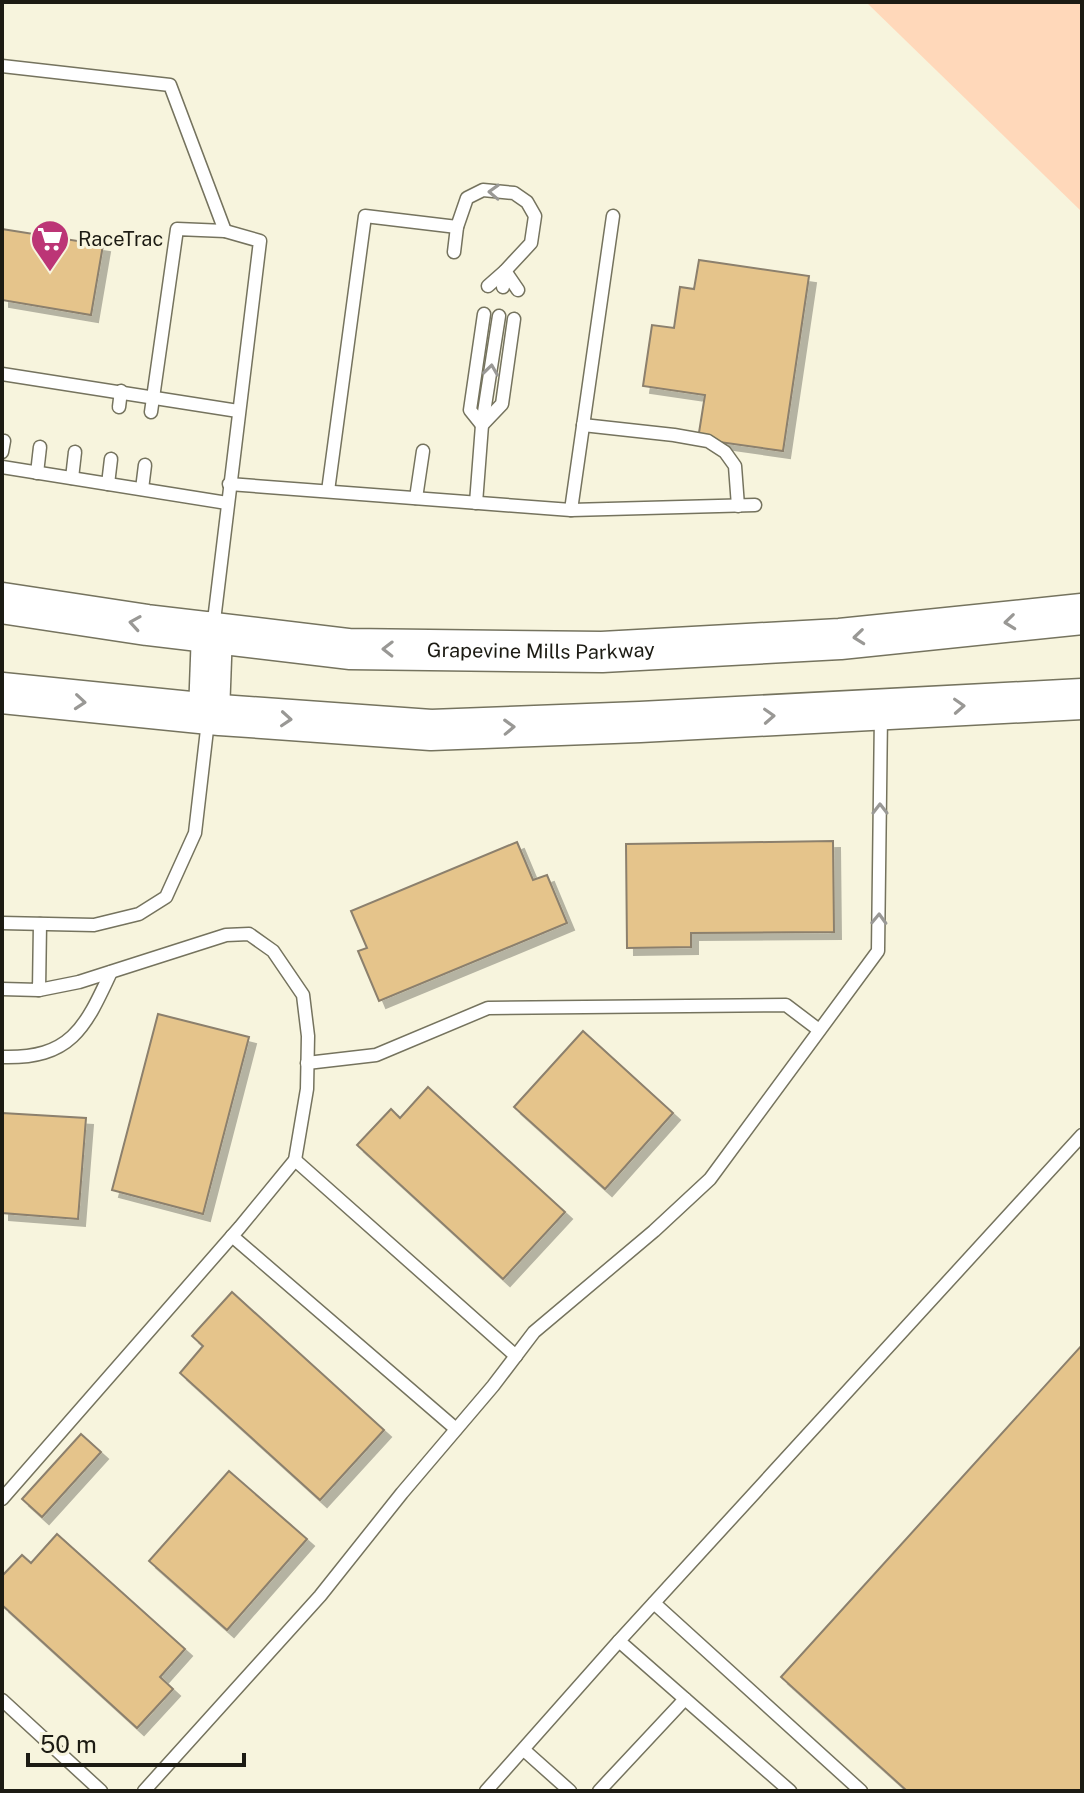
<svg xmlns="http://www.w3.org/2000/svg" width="1084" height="1793" font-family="'Public Sans',sans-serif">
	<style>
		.green { fill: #ffd8ba }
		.building { fill: #e5c48b; stroke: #8c806d; stroke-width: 2; filter: url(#shadow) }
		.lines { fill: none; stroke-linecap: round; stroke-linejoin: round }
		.service-casing { stroke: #75735e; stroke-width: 15 }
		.primary-casing { stroke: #75735e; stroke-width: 43 }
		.service { stroke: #fff; stroke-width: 12 }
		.primary { stroke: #fff; stroke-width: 40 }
		.oneway { stroke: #999895 }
		.labels { text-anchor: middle; stroke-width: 6; stroke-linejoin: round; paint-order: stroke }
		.poi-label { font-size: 20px; fill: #1c1b13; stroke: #f7f4dd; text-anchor: start }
		.street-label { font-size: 20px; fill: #1c1b13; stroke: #f7f4dd }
	</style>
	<defs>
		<filter id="shadow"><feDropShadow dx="7" dy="7" stdDeviation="0" flood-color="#0004"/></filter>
	</defs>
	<rect width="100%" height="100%" fill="#f7f4dd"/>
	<!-- green -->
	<polygon class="green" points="866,2 1082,2 1082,212"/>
	<!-- building -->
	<g class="building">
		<polygon points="2,229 103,245 91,315 2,300"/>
		<polygon points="699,260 809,276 783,451 698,439 705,395 643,386 652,325 674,328 680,287 694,289"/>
		<polygon points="833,841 834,932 691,933 691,947 627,948 626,844"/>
		<polygon points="517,842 533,880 547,875 567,923 379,1001 358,951 367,948 351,911"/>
		<polygon points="158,1014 249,1037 203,1214 112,1190"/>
		<polygon points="583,1031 673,1113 605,1189 514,1107"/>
		<polygon points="428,1087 565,1212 503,1279 357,1145 391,1109 400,1118"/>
		<polygon points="2,1113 86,1118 78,1219 2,1213"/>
		<polygon points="232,1292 384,1430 320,1500 180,1373 203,1346 192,1336"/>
		<polygon points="1082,1345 1082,1791 907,1791 781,1677"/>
		<polygon points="81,1434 101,1452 42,1517 22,1499"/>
		<polygon points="229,1471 307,1539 227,1630 149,1561"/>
		<polygon points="57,1534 185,1649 160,1677 173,1689 137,1728 2,1605 2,1576 22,1555 31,1563"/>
	</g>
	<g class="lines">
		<!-- service casing -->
		<g class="service-casing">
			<g id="service">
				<polyline points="2,66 170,85 225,231"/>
				<polyline points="454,252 457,227 467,198 483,190 514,193 527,202 535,216 531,243 505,271 503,287"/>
				<polyline points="488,286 505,271 518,290"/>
				<polyline points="484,314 470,410 482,425 502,404 514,319"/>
				<polyline points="2,374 238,411"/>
				<polyline points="119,407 121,391"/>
				<polyline points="151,412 177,229 225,231 260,241 213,629"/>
				<polyline points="583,425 674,435 708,441 725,452 735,466 738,506"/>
				<polyline points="2,452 4,441"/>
				<polyline points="2,467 227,503"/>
				<polyline points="37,473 40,447"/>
				<polyline points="72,478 75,452"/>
				<polyline points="108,484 111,459"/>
				<polyline points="229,484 571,510 755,505"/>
				<polyline points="142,489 145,465"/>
				<polyline points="328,491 365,216 457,227"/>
				<polyline points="416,498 423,451"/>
				<polyline points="476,503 482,425 499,316"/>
				<polyline points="571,510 613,216"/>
				<polyline points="2,923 94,925 139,914 166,897 195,833 208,721"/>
				<polyline points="2,989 39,990 40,924"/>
				<path d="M2,1057C71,1059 85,1028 111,972"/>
				<polyline points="307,1063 376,1055 488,1008 786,1005 819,1030"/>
				<polyline points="295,1160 516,1356"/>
				<polyline points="232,1236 456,1429"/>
				<polyline points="2,1499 240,1227 295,1160 307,1089 308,1036 303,995 273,951 249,934 226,935 79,982 39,990"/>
				<polyline points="654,1603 861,1791"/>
				<polyline points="2,1700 101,1791"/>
				<polyline points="524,1750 570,1791"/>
				<polyline points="144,1791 320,1596 402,1493 493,1386 534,1332 654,1231 710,1179 878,951 881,714"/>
				<polyline points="486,1791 619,1641"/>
				<polyline points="599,1791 685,1699"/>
				<polyline points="790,1791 619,1641 1082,1135"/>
			</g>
		</g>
		<!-- primary casing -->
		<g class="primary-casing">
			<g id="primary">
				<path id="s1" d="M2,603L147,625L349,649L602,652L840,639L1082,614"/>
				<polyline points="2,693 220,715 431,730 640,722 1082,699"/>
				<polyline points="209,713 212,632"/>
			</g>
		</g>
		<!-- service -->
		<use href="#service" class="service"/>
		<!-- primary -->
		<use href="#primary" class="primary"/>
	</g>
	<!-- one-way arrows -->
	<defs><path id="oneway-chevron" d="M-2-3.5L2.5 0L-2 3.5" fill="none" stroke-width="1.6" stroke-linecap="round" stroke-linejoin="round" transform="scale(2)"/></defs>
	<g class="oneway">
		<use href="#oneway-chevron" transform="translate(494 192) rotate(-178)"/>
		<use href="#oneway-chevron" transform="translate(491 370) rotate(-82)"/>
		<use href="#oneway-chevron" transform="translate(1010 622) rotate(174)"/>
		<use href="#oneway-chevron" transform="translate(135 623) rotate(-171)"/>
		<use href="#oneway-chevron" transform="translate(859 637) rotate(174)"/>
		<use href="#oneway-chevron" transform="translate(388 649) rotate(-179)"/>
		<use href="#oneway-chevron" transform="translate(80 702) rotate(5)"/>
		<use href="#oneway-chevron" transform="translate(959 706) rotate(-3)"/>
		<use href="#oneway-chevron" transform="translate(769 716) rotate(-3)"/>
		<use href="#oneway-chevron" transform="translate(286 719) rotate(4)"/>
		<use href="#oneway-chevron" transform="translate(509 727) rotate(-2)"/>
		<use href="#oneway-chevron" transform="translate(880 809) rotate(-90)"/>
		<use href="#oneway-chevron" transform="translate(879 919) rotate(-88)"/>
	</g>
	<!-- icons -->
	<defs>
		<g id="supermarket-pin" transform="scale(2)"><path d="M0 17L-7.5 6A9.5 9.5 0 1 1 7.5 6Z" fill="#bc3576" stroke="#f7f4dd"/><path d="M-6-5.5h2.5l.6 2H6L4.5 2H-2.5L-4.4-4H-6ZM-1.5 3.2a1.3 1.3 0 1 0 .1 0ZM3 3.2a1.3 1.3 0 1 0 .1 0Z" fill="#fff"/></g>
	</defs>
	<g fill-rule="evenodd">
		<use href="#supermarket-pin" x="50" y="239"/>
	</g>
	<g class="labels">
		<!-- poi labels -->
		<g class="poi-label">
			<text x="78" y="246">RaceTrac</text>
		</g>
		<!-- street labels -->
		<g class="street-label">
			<text dy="7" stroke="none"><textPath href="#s1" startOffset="542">Grapevine Mills Parkway</textPath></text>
		</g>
	</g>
	<!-- border -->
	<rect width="1084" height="1793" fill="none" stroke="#1c1b13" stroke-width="8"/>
	<!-- scale -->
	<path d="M28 1753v12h216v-12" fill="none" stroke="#1c1b13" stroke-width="4"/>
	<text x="40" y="1753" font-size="24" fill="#1c1b13" stroke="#f7f4dd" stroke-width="6" paint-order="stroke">50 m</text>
</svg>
